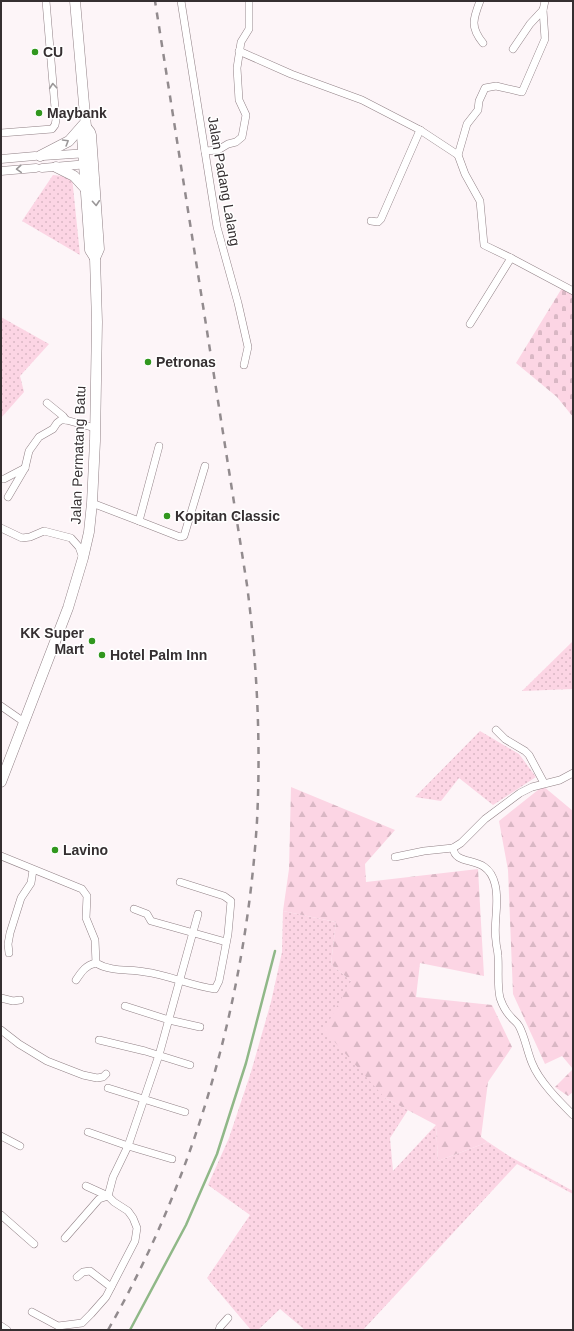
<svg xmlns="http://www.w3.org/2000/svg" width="574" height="1331" font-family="Arial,sans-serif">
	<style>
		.grass { fill: url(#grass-dots) }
		.forest { fill: url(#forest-firs) }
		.cemetery { fill: url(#cemetery-stones) }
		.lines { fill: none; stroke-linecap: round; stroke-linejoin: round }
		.stream { stroke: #90b888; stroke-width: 2.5 }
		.minor-casing { stroke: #918186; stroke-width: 8 }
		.tertiary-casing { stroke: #918186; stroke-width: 9 }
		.primary-casing { stroke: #918186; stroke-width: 11 }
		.minor { stroke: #fff; stroke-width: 7 }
		.tertiary { stroke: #fff; stroke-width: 8 }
		.primary { stroke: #fff; stroke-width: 10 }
		.rail { stroke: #928b8e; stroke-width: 2.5; stroke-dasharray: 7 7; stroke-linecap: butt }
		.oneway { stroke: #9a9798 }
		.poi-dot { fill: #31971e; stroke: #fff; stroke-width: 1.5 }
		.labels { text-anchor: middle; stroke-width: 3; stroke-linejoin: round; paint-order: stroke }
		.poi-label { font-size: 14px; font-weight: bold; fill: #352f31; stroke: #fff; text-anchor: start }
		.street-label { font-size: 14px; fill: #352f31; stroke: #fff }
	</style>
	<defs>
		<pattern id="grass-dots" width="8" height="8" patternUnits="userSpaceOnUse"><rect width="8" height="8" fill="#fcd5e4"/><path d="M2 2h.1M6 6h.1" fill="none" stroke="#d9b7c4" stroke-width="1.8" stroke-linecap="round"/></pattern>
		<pattern id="forest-firs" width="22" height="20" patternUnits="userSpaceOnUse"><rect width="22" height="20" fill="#fcd5e4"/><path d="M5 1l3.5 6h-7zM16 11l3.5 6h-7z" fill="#d9b7c4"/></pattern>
		<pattern id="cemetery-stones" width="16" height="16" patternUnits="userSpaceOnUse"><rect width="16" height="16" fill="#fcd5e4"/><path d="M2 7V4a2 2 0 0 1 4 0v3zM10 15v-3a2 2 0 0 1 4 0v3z" fill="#d9b7c4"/></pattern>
	</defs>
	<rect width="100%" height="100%" fill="#fdf5f8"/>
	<!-- grass -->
	<g class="grass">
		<polygon points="53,175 72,177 80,255 22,221"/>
		<polygon points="1,317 49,344 20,376 24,392 1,418"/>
		<polygon points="573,641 573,689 522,691"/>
		<polygon points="480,731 519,754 536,777 493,805 459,778 441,801 415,797"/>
		<polygon points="283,911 336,922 331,964 351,981 385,1098 408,1110 390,1138 393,1171 436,1125 438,1161 488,1142 509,1156 573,1191 573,1194 517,1164 363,1330 305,1330 280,1309 258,1330 251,1330 207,1278 250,1215 208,1185 229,1138 251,1072 271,1002 282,952"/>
	</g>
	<!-- forest -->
	<g class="forest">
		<polygon points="543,786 573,811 573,1092 568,1096 555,1087 573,1069 562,1056 545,1064 513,994 508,870 499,821"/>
		<polygon points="291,787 395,830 365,864 366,882 478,869 484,976 420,963 416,997 492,1005 512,1047 488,1082 481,1137 488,1142 438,1161 436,1125 385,1098 324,1030 351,981 331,964 336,922 283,911 289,869"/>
	</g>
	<!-- cemetery -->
	<polygon class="cemetery" points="562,288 573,295 573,417 557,397 516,363"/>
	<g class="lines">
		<!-- stream -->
		<polyline class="stream" points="130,1330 186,1225 217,1154 246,1063 275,951"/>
		<!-- minor casing -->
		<g class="minor-casing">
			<g id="minor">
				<polyline points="181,1 217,227 238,303 248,347 244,365"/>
				<path d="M480,1C473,19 470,27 483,43"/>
				<polyline points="543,10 545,39 522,92 496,86 485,88 479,101 478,110 467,124 458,155 465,174 480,201 484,245 511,258 573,291"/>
				<polyline points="513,49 530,24 543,10 545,1"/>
				<polyline points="239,51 291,74 362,100 420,130 458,155"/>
				<polyline points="1,133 52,129 55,125 56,120 46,1"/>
				<polyline points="205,151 218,150 228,144 236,142 242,137 246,115 239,100 237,68 241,42 249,29 249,1"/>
				<polyline points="371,221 378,222 381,219 420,130"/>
				<polyline points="470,324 511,258"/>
				<polyline points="47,403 63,416 66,420"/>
				<polyline points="1,479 4,479 25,468"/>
				<polyline points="8,497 25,468 29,451 39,437 53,429 57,423 61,420 66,420 95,428"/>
				<polyline points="92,503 139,521 159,446"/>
				<polyline points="139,521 180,537 184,536 205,466"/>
				<polyline points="1,528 22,538 30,537 44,531 71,538 79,547 83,558"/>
				<polyline points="1,706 24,722"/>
				<polyline points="496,730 505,739 525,751 529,755 544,783"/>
				<path d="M453,848C456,869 487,852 495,884C500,903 493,922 496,941C496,946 498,951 498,956C499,969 497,985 500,998C502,1004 506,1012 511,1017C513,1020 517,1022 519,1026C525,1037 527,1051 532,1063C539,1081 559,1101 573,1115"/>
				<polyline points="1,856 82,889 87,896 86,918 95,940 96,963"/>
				<polyline points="395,857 424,851 453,848 461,843 485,819 520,793 532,787 560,780 573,773"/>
				<polyline points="134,909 147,914 151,921 226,942"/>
				<polyline points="9,953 8,944 10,933 21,898 31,883 33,870"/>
				<path d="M76,980C82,971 86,965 96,963C111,972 129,969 145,972C169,975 191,986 215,989L219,981L228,934L231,901L224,896L180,882"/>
				<polyline points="1,998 13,1001 20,1000"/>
				<polyline points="125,1006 169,1020 200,1027"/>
				<polyline points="1,1030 19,1044 47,1061 83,1075 97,1078 103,1077 106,1074"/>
				<polyline points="99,1040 145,1051 190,1065"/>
				<polyline points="108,1088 185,1112"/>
				<polyline points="88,1132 128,1146 172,1159"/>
				<polyline points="1,1136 20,1146"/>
				<polyline points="108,1196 113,1177 128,1146 159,1055 198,914"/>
				<polyline points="1,1215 34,1244"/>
				<polyline points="65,1238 99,1199 108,1196"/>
				<polyline points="77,1277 83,1272 90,1271 111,1287"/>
				<polyline points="32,1312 58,1326 82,1323 91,1314 106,1297 135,1241 137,1228 133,1218 128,1211 114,1202 108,1196 86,1186"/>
				<polyline points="1,1326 7,1330"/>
				<polyline points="219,1330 220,1327 228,1318"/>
			</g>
		</g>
		<!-- tertiary casing -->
		<g class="tertiary-casing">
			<g id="tertiary">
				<polyline points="43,156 88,153"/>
				<polyline points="1,159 35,156"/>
				<polyline points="42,168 88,164"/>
				<polyline points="1,171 36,168"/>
			</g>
		</g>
		<!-- primary casing -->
		<g class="primary-casing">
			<g id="primary">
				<polyline points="75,1 86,127 83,130 82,136 90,250 95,258"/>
				<polyline points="40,156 69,141 83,125"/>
				<polyline points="56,167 74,176 85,188"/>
				<polyline points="1,782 68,608 83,558 89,532 92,503 95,441 97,322 95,258 99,249 91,135 90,132 86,127"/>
			</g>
		</g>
		<!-- minor -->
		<use href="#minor" class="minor"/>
		<!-- tertiary -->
		<use href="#tertiary" class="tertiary"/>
		<!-- primary -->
		<use href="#primary" class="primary"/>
		<!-- rail -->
		<path class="rail" d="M108,1330C196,1176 246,998 257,821C261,742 257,663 247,585L155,1"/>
	</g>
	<!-- one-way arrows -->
	<defs><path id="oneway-chevron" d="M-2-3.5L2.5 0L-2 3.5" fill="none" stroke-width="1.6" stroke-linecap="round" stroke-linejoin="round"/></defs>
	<g class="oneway">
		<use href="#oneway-chevron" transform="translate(53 86) rotate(-95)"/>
		<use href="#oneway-chevron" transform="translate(66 142) rotate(-31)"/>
		<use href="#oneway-chevron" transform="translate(19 169) rotate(176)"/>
		<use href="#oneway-chevron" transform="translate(96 203) rotate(86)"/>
	</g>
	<!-- markers -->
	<g class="poi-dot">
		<circle cx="35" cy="52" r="4"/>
		<circle cx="39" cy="113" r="4"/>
		<circle cx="148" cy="362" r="4"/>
		<circle cx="167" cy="516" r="4"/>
		<circle cx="92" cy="641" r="4"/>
		<circle cx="102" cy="655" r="4"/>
		<circle cx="55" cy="850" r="4"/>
	</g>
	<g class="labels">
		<!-- poi labels -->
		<g class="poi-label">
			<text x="43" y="57">CU</text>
			<text x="47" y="118">Maybank</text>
			<text x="156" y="367">Petronas</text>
			<text x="175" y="521">Kopitan Classic</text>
			<text x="84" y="638" text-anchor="end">KK Super<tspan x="84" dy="16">Mart</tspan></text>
			<text x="110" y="660">Hotel Palm Inn</text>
			<text x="63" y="855">Lavino</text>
		</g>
		<!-- street labels -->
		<g class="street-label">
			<text transform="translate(224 181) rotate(80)" y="5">Jalan Padang Lalang</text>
			<text transform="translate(78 455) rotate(-88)" y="5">Jalan Permatang Batu</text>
		</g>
	</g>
	<!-- border -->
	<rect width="574" height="1331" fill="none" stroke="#352f31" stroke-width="4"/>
</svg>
